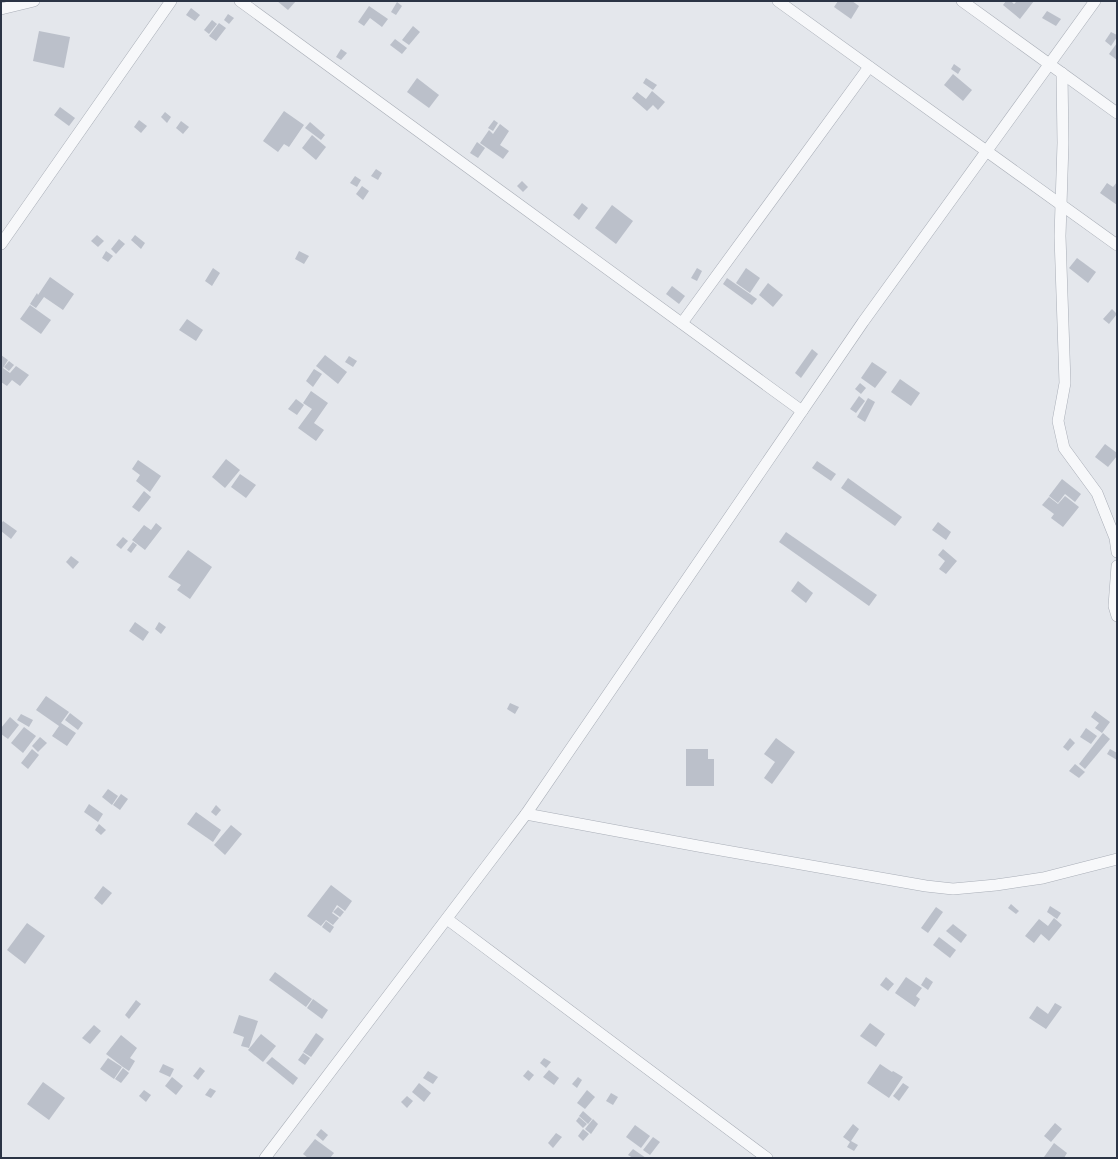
<svg xmlns="http://www.w3.org/2000/svg" width="1118" height="1159" font-family="Cabin,sans-serif">
	<style>
		.building { fill: #bbc0ca }
		.lines { fill: none; stroke-linecap: round; stroke-linejoin: round }
		.street-casing { stroke: #a9aeb7; stroke-width: 12 }
		.street { stroke: #f7f8fa; stroke-width: 11 }
	</style>
	<rect width="100%" height="100%" fill="#e4e7ec"/>
	<!-- building -->
	<g class="building">
		<polygon points="277,1 296,1 288,10"/>
		<polygon points="838,1 852,1 859,6 851,19 834,7"/>
		<polygon points="1006,1 1011,1 1014,4 1017,1 1034,1 1020,19 1003,5"/>
		<polygon points="397,2 402,6 396,15 391,12"/>
		<polygon points="369,6 388,19 382,27 370,18 364,26 358,22"/>
		<polygon points="191,8 200,15 195,21 186,15"/>
		<polygon points="1047,11 1061,19 1056,26 1042,18"/>
		<polygon points="228,14 234,18 229,24 224,20"/>
		<polygon points="212,20 217,24 209,34 204,30"/>
		<polygon points="219,23 226,28 216,41 209,36"/>
		<polygon points="413,26 420,32 409,45 402,40"/>
		<polygon points="39,31 70,37 64,68 33,61"/>
		<polygon points="1111,32 1117,35 1117,37 1111,46 1105,41"/>
		<polygon points="395,39 407,48 402,54 390,45"/>
		<polygon points="1117,43 1117,60 1109,54"/>
		<polygon points="341,49 347,53 341,60 336,57"/>
		<polygon points="954,64 961,69 958,74 951,69"/>
		<polygon points="953,74 972,90 963,101 944,85"/>
		<polygon points="417,78 439,95 429,108 407,92"/>
		<polygon points="646,78 657,85 653,90 643,83"/>
		<polygon points="652,91 665,102 658,110 653,105 647,111 632,98 637,92 646,99"/>
		<polygon points="60,107 75,118 69,126 54,115"/>
		<polygon points="284,111 304,125 289,147 284,144 278,152 263,141"/>
		<polygon points="165,112 171,117 167,123 161,117"/>
		<polygon points="139,120 147,126 141,133 134,127"/>
		<polygon points="494,120 498,123 493,131 488,128"/>
		<polygon points="181,121 189,127 183,134 176,128"/>
		<polygon points="310,122 325,135 321,140 305,128"/>
		<polygon points="500,124 509,131 500,145 509,151 503,159 480,143 489,130 493,134"/>
		<polygon points="312,135 326,147 316,160 302,148"/>
		<polygon points="477,142 485,148 478,158 470,153"/>
		<polygon points="376,169 382,173 378,180 371,176"/>
		<polygon points="355,176 361,180 357,187 350,183"/>
		<polygon points="522,181 528,187 523,192 517,186"/>
		<polygon points="1117,182 1117,205 1100,193 1107,183 1113,187"/>
		<polygon points="362,186 369,191 363,200 356,194"/>
		<polygon points="582,203 588,208 579,220 573,215"/>
		<polygon points="612,205 633,221 616,244 595,228"/>
		<polygon points="97,235 104,241 98,247 91,241"/>
		<polygon points="135,235 145,243 141,249 131,240"/>
		<polygon points="119,239 125,244 116,254 111,249"/>
		<polygon points="106,251 113,256 108,262 102,258"/>
		<polygon points="299,251 309,256 304,264 295,259"/>
		<polygon points="1077,258 1096,272 1088,283 1069,268"/>
		<polygon points="213,268 220,273 212,286 205,281"/>
		<polygon points="697,268 702,271 697,281 691,278"/>
		<polygon points="746,268 760,278 750,293 736,283"/>
		<polygon points="50,277 74,294 63,310 44,297 36,308 30,304 37,293 38,295"/>
		<polygon points="727,278 757,299 752,305 723,284"/>
		<polygon points="768,283 783,295 773,307 759,295"/>
		<polygon points="672,286 685,296 679,304 666,294"/>
		<polygon points="30,305 51,320 41,334 20,319"/>
		<polygon points="1112,309 1117,314 1109,324 1103,319"/>
		<polygon points="187,319 203,330 196,341 179,330"/>
		<polygon points="812,349 818,354 801,378 795,373"/>
		<polygon points="1,355 8,360 3,368 10,373 16,366 29,375 20,386 12,380 7,386 1,382"/>
		<polygon points="325,355 347,372 338,384 316,366"/>
		<polygon points="349,356 357,361 353,367 345,362"/>
		<polygon points="9,361 14,365 9,371 4,367"/>
		<polygon points="872,362 887,372 875,388 861,378"/>
		<polygon points="314,369 322,374 313,387 306,381"/>
		<polygon points="900,379 920,393 911,406 891,392"/>
		<polygon points="860,383 866,388 861,394 855,389"/>
		<polygon points="311,391 328,403 314,423 324,430 316,441 298,428 312,409 303,403"/>
		<polygon points="859,396 865,401 856,413 850,409"/>
		<polygon points="868,398 875,402 865,422 857,417"/>
		<polygon points="296,399 304,405 297,415 288,409"/>
		<polygon points="1105,444 1117,453 1117,456 1108,467 1095,457"/>
		<polygon points="226,459 240,470 225,488 212,477"/>
		<polygon points="138,460 161,476 150,492 136,481 140,475 132,469"/>
		<polygon points="817,461 836,474 831,481 812,468"/>
		<polygon points="240,474 256,485 246,498 231,487"/>
		<polygon points="848,478 902,517 895,526 841,488"/>
		<polygon points="1062,479 1081,494 1075,502 1065,494 1058,503 1049,496"/>
		<polygon points="144,491 151,497 139,512 132,507"/>
		<polygon points="1065,496 1079,507 1063,527 1051,518 1054,514 1042,505 1049,497 1058,504"/>
		<polygon points="3,521 17,531 11,539 1,531 1,524"/>
		<polygon points="938,522 951,532 946,540 932,530"/>
		<polygon points="156,523 162,528 145,550 132,540 144,525 151,530"/>
		<polygon points="786,532 877,595 869,606 779,542"/>
		<polygon points="123,537 128,541 121,549 116,545"/>
		<polygon points="133,542 137,545 131,553 127,550"/>
		<polygon points="943,549 957,561 946,574 939,569 945,561 938,555"/>
		<polygon points="188,550 212,567 190,599 177,590 181,585 168,577"/>
		<polygon points="71,556 79,562 73,569 66,562"/>
		<polygon points="798,581 813,593 806,603 791,591"/>
		<polygon points="135,622 149,632 143,641 129,631"/>
		<polygon points="159,622 166,627 161,634 155,629"/>
		<polygon points="46,696 69,712 61,723 76,733 67,746 52,736 59,726 36,710"/>
		<polygon points="510,703 519,707 515,714 507,709"/>
		<polygon points="1095,711 1110,722 1102,733 1095,728 1099,723 1091,717"/>
		<polygon points="70,713 83,723 78,730 65,720"/>
		<polygon points="21,714 33,720 29,727 17,720"/>
		<polygon points="10,717 19,725 8,739 1,734 1,728"/>
		<polygon points="24,727 36,736 23,753 11,743"/>
		<polygon points="1086,728 1097,736 1091,744 1080,737"/>
		<polygon points="1103,733 1110,739 1085,769 1079,764"/>
		<polygon points="40,737 47,743 38,752 32,746"/>
		<polygon points="776,738 795,752 772,784 764,778 775,762 764,754"/>
		<polygon points="1070,738 1075,743 1068,751 1063,747"/>
		<polygon points="32,749 39,755 28,769 21,763"/>
		<polygon points="686,749 708,749 708,759 714,759 714,786 686,786"/>
		<polygon points="1110,749 1117,753 1117,760 1107,754"/>
		<polygon points="1075,764 1085,772 1079,778 1069,771"/>
		<polygon points="108,789 118,796 112,805 102,797"/>
		<polygon points="121,794 128,799 120,810 113,805"/>
		<polygon points="89,804 103,814 98,822 84,812"/>
		<polygon points="216,805 221,810 216,816 211,812"/>
		<polygon points="196,812 221,830 213,842 187,824"/>
		<polygon points="99,824 106,830 101,835 95,830"/>
		<polygon points="231,825 242,834 225,855 214,845"/>
		<polygon points="331,885 352,901 345,911 337,905 332,913 339,918 333,925 326,920 321,926 307,916"/>
		<polygon points="103,886 112,893 102,905 94,898"/>
		<polygon points="1011,904 1019,911 1016,914 1008,908"/>
		<polygon points="1050,906 1061,913 1057,919 1047,912"/>
		<polygon points="338,907 344,912 340,917 333,912"/>
		<polygon points="936,907 943,912 928,933 921,928"/>
		<polygon points="1054,918 1062,925 1049,941 1041,934 1034,943 1025,936 1039,919 1048,926"/>
		<polygon points="326,921 334,927 330,933 322,927"/>
		<polygon points="27,923 45,936 25,964 7,950"/>
		<polygon points="953,924 967,935 961,943 946,931"/>
		<polygon points="939,937 956,950 950,958 933,945"/>
		<polygon points="275,972 312,999 306,1007 269,980"/>
		<polygon points="886,977 894,984 888,991 880,985"/>
		<polygon points="906,977 922,988 916,996 920,999 915,1007 895,993"/>
		<polygon points="926,977 933,982 928,990 921,985"/>
		<polygon points="313,999 328,1010 322,1019 307,1008"/>
		<polygon points="136,1000 141,1004 129,1019 125,1015"/>
		<polygon points="1055,1003 1062,1007 1046,1029 1029,1018 1037,1006 1048,1014"/>
		<polygon points="239,1015 258,1021 249,1048 241,1046 244,1037 233,1033"/>
		<polygon points="870,1023 885,1034 876,1047 860,1036"/>
		<polygon points="94,1025 101,1031 90,1044 82,1038"/>
		<polygon points="316,1033 324,1039 311,1057 303,1052"/>
		<polygon points="261,1034 276,1046 263,1062 248,1050"/>
		<polygon points="121,1035 137,1048 130,1058 135,1061 129,1071 123,1067 129,1059 123,1067 106,1054"/>
		<polygon points="303,1053 310,1058 305,1065 298,1060"/>
		<polygon points="272,1057 298,1078 293,1085 266,1063"/>
		<polygon points="108,1058 122,1067 114,1079 100,1069"/>
		<polygon points="544,1058 551,1062 546,1068 540,1063"/>
		<polygon points="163,1064 174,1069 170,1077 159,1072"/>
		<polygon points="880,1064 892,1072 893,1071 903,1077 889,1098 867,1083"/>
		<polygon points="200,1067 205,1071 198,1080 193,1076"/>
		<polygon points="123,1068 129,1073 121,1083 115,1079"/>
		<polygon points="528,1070 534,1075 529,1081 523,1076"/>
		<polygon points="549,1070 559,1078 554,1085 543,1077"/>
		<polygon points="428,1071 438,1077 433,1084 423,1078"/>
		<polygon points="172,1077 183,1086 176,1095 165,1086"/>
		<polygon points="578,1077 582,1080 577,1088 572,1084"/>
		<polygon points="43,1082 65,1098 49,1120 27,1104"/>
		<polygon points="419,1083 431,1093 424,1102 412,1092"/>
		<polygon points="903,1083 909,1087 899,1101 893,1096"/>
		<polygon points="210,1088 216,1091 211,1098 205,1095"/>
		<polygon points="144,1090 151,1095 146,1102 139,1096"/>
		<polygon points="587,1090 595,1097 585,1109 577,1103"/>
		<polygon points="611,1093 618,1097 613,1105 606,1101"/>
		<polygon points="407,1096 413,1101 407,1108 401,1102"/>
		<polygon points="583,1111 592,1119 588,1124 579,1116"/>
		<polygon points="579,1117 587,1124 583,1128 576,1121"/>
		<polygon points="593,1119 598,1124 591,1134 585,1129"/>
		<polygon points="1055,1123 1062,1129 1051,1142 1044,1136"/>
		<polygon points="853,1124 859,1129 851,1141 858,1145 854,1151 847,1147 850,1142 843,1137"/>
		<polygon points="635,1125 650,1136 641,1148 626,1137"/>
		<polygon points="321,1129 328,1135 323,1141 316,1135"/>
		<polygon points="583,1129 589,1134 583,1141 578,1136"/>
		<polygon points="556,1133 562,1137 553,1148 548,1143"/>
		<polygon points="653,1137 660,1142 650,1155 643,1150"/>
		<polygon points="315,1139 334,1153 330,1158 308,1158 303,1154"/>
		<polygon points="1054,1143 1067,1153 1064,1158 1046,1158 1044,1157"/>
		<polygon points="633,1149 646,1158 633,1158 628,1155"/>
	</g>
	<g class="lines">
		<!-- street casing -->
		<g class="street-casing">
			<g id="street">
				<polyline points="240,1 802,411"/>
				<polyline points="778,1 1117,245"/>
				<polyline points="962,1 1117,113"/>
				<polyline points="1,9 34,1"/>
				<polyline points="1062,73 1063,143 1060,236 1065,383 1058,421 1064,448 1097,493 1115,538 1117,552"/>
				<polyline points="1,244 171,1"/>
				<polyline points="682,323 869,67"/>
				<polyline points="1117,566 1114,606 1117,616"/>
				<polyline points="526,814 698,846 926,886 953,889 996,885 1043,878 1117,859"/>
				<polyline points="447,919 767,1158"/>
				<polyline points="265,1158 526,814 863,322 1095,1"/>
			</g>
		</g>
		<!-- street -->
		<use href="#street" class="street"/>
	</g>
	<!-- border -->
	<rect width="1118" height="1159" fill="none" stroke="#2b3445" stroke-width="4"/>
</svg>
